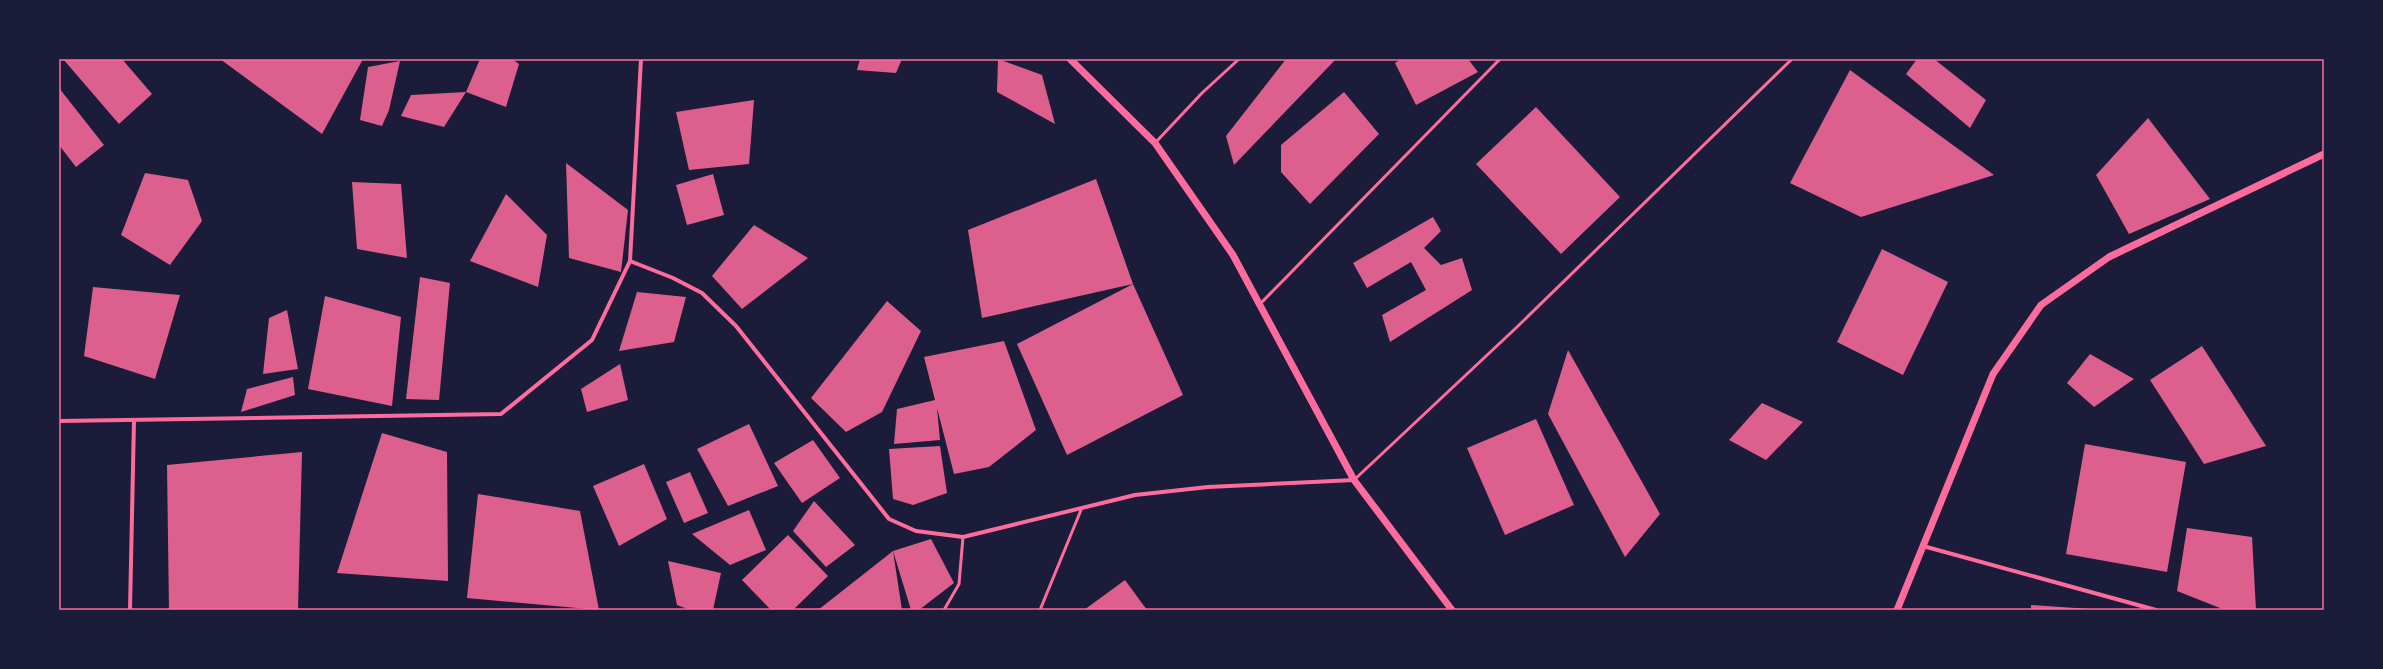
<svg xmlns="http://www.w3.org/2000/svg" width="2383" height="669" font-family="'Fira Sans Condensed',sans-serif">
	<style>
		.building { fill: #dd5f8e }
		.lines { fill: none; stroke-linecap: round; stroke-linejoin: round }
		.service { stroke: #ff6b9d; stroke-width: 3 }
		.minor { stroke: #ff6b9d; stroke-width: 4 }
		.tertiary { stroke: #ff6b9d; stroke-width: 7 }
		.neatline { fill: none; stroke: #ff6b9d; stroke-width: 1.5 }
	</style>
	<rect width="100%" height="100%" fill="#1b1b3a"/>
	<!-- building -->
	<g class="building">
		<polygon points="63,59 122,59 152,94 119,124"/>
		<polygon points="220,59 363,59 322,134"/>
		<polygon points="480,59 512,59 519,64 506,107 466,92"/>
		<polygon points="860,59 902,59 896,73 857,70"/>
		<polygon points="998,59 1042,75 1055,124 997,92"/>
		<polygon points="1286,59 1336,59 1234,165 1226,136"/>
		<polygon points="1401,59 1468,59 1478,72 1416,105 1395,63"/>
		<polygon points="1917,59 1934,59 1986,100 1970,128 1906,74"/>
		<polygon points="400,61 389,110 382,126 360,120 368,67"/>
		<polygon points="1850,70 1994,175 1861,217 1790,183"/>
		<polygon points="59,88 104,145 76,167 59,145"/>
		<polygon points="466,92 444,127 401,116 411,95"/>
		<polygon points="1344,92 1379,134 1310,204 1281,172 1281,145"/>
		<polygon points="754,100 749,164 689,170 676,112"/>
		<polygon points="1536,107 1620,197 1561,254 1476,164"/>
		<polygon points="2148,118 2210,199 2129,234 2096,175"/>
		<polygon points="566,163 628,210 621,272 569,258"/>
		<polygon points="145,173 188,180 202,221 170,265 121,235"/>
		<polygon points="713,174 724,215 687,225 676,185"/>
		<polygon points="1096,179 1133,284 1183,395 1067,455 1017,344 1133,284 982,318 968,230"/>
		<polygon points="352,182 401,184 407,258 357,249"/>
		<polygon points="506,194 547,235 538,287 470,261"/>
		<polygon points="1433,217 1441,231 1424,248 1441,265 1462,258 1472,290 1390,342 1382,315 1426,290 1411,262 1367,288 1353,263"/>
		<polygon points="754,225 808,258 742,309 712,276"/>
		<polygon points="1882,249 1948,282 1903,375 1837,342"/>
		<polygon points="420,277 450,283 439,400 406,399"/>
		<polygon points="93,287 180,295 155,379 84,356"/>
		<polygon points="637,292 686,297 674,342 619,351"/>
		<polygon points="325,296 401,317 392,406 308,389"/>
		<polygon points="887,301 921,331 882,412 846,432 811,398"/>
		<polygon points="287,310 298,369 263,374 269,318"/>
		<polygon points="1004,341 1036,430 989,467 954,474 937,408 940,440 894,444 897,409 935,400 924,357"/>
		<polygon points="2202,346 2266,446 2204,464 2150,380"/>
		<polygon points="1568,350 1660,514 1625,557 1548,414"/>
		<polygon points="2090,354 2134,379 2094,407 2067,383"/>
		<polygon points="620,364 628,400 587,412 581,389"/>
		<polygon points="293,377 295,395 241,412 247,389"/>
		<polygon points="1762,403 1803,422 1766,460 1729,440"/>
		<polygon points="1536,419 1574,505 1505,535 1467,448"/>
		<polygon points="749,424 778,486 728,506 697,449"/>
		<polygon points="382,433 447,452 448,581 337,573"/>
		<polygon points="813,440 840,478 802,503 774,463"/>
		<polygon points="2085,444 2186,462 2167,572 2066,554"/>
		<polygon points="940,446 947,493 913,505 893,499 889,449"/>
		<polygon points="302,452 298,610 169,610 167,465"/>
		<polygon points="644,464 667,519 619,546 593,486"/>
		<polygon points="690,472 708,513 684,523 666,482"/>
		<polygon points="478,494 580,511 599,610 467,598"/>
		<polygon points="814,501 855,545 826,567 793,531"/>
		<polygon points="749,510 766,550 730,565 692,534"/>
		<polygon points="2187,528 2252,537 2256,610 2225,610 2177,591"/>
		<polygon points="788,535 828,576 793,610 771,610 742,580"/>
		<polygon points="931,539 954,583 919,610 911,610 893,551 902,610 818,610 893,551"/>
		<polygon points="668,561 721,573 713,610 690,610 677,605"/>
		<polygon points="1125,580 1147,610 1084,610"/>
		<polygon points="2031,605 2090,609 2090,610 2031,610"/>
	</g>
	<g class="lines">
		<!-- service -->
		<g class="service">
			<polyline points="1156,142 1202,93 1239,59"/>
			<polyline points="1260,304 1500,59"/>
			<polyline points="1354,480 1517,327 1792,59"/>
			<polyline points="944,610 959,584 963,537"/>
			<polyline points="1040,610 1081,510"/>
		</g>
		<!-- minor -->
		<g class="minor">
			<polyline points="630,261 673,278 702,293 736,326 889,519 916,531 963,537 1135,495 1208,487 1354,480"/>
			<polyline points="59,421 501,414 592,340 630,261 641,59"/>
			<polyline points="1923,546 2156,610"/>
			<polyline points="130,610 134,420"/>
		</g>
		<!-- tertiary -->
		<g class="tertiary">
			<polyline points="1070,59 1155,143 1233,255 1354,480 1452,610"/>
			<polyline points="1897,610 1993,374 2041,305 2109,257 2324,154"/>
		</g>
	</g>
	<!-- border -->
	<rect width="2383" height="669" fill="none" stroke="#1b1b3a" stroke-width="120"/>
	<rect x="60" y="60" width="2263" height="549" class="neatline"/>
</svg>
